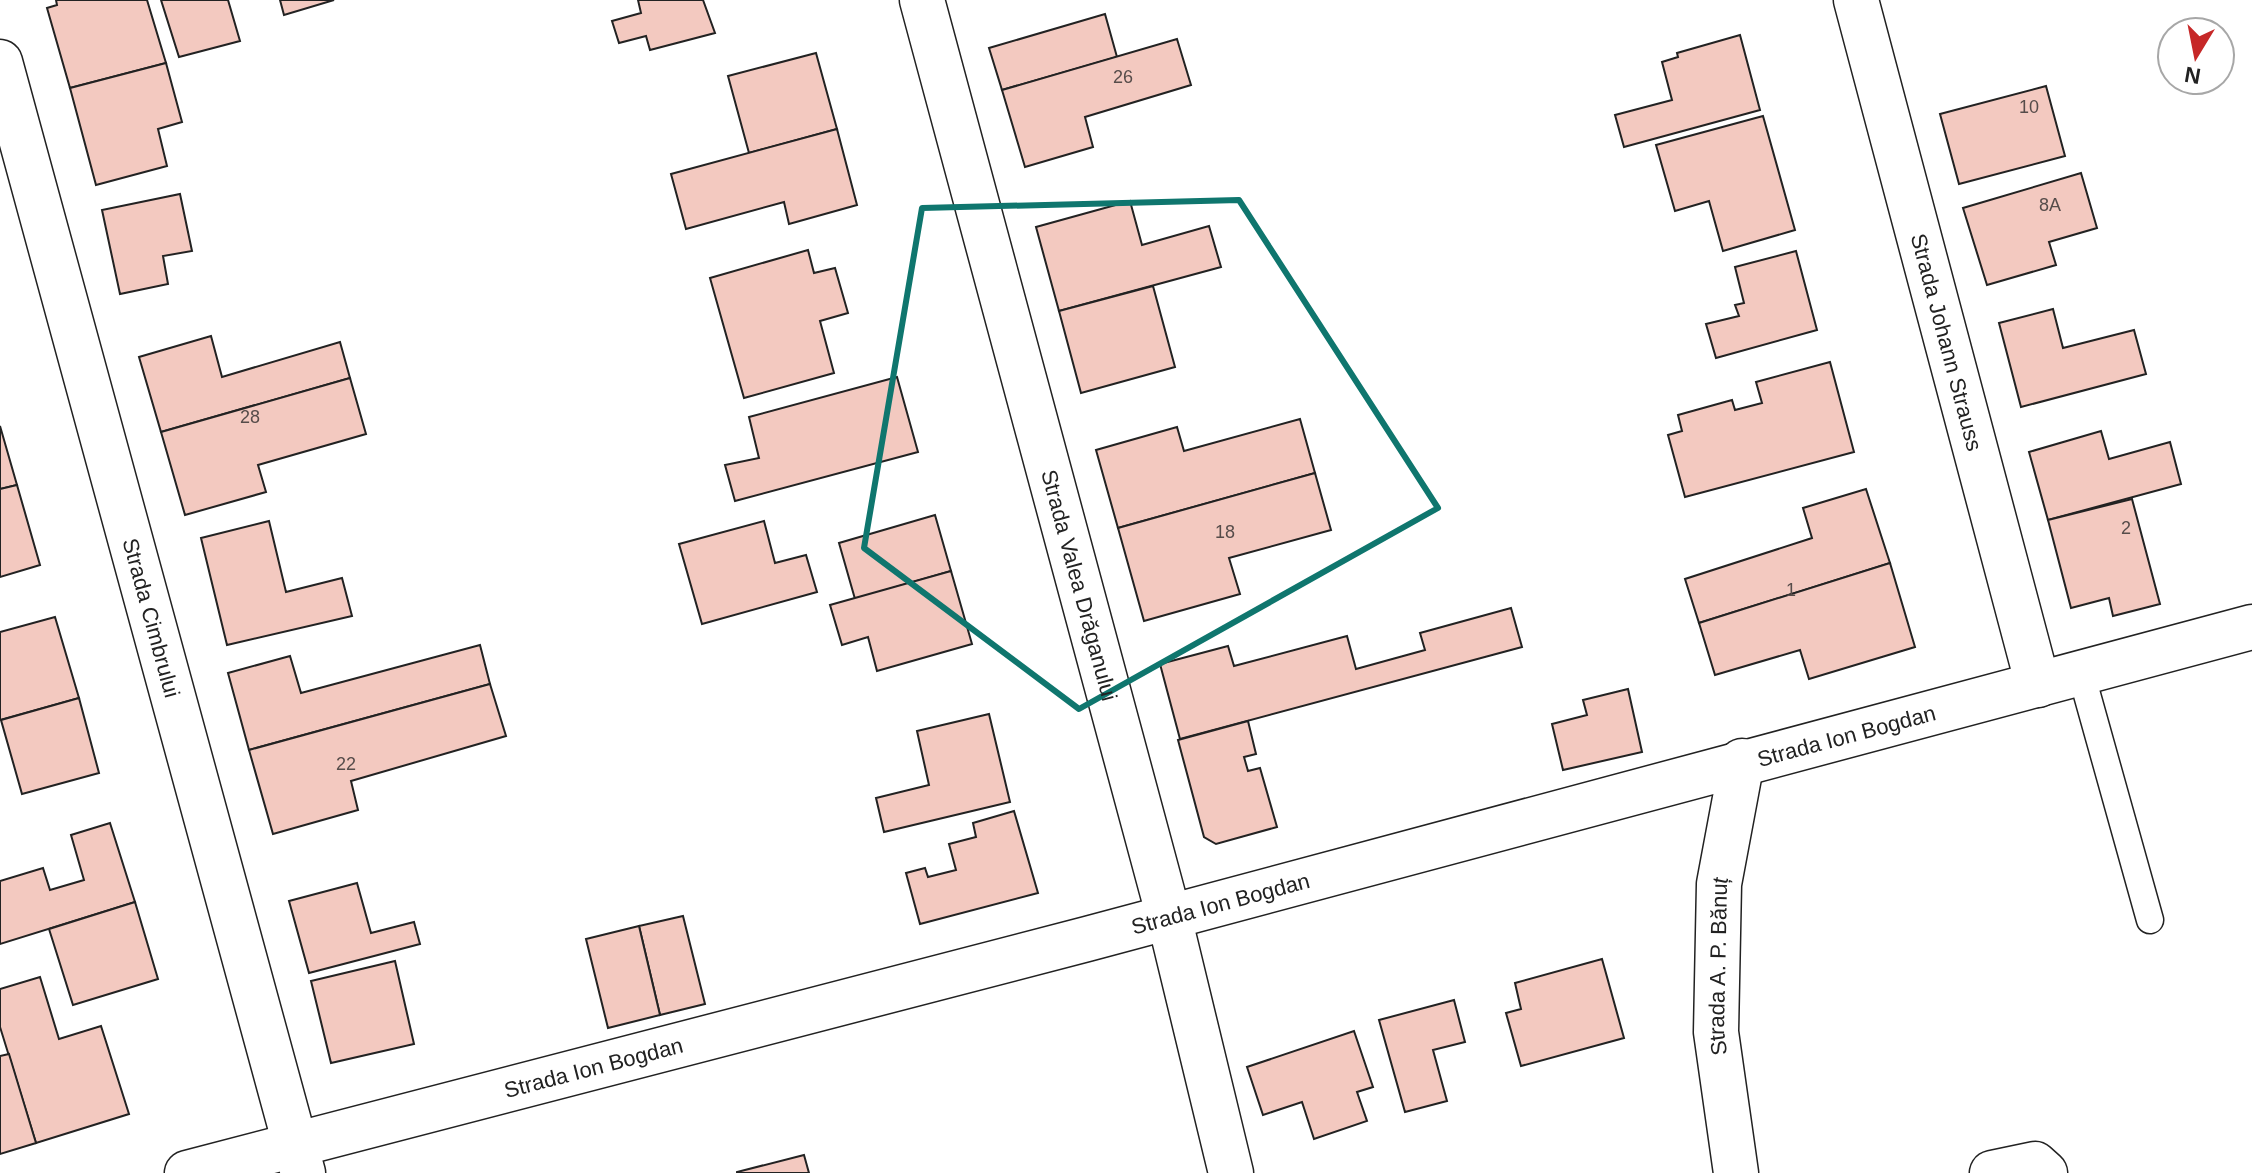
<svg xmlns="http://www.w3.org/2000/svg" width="2252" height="1173" font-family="Helvetica,sans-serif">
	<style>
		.building { fill: #f3c9c0; stroke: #222; stroke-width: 2 }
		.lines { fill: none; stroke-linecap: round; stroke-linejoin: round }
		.lane-casing { stroke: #222; stroke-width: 29 }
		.street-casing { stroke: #222; stroke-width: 47 }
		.secondary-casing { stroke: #222; stroke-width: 47 }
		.lane { stroke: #fff; stroke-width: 26 }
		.street { stroke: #fff; stroke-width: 44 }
		.secondary { stroke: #fff; stroke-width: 44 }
		.marked { fill: none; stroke: #0f766e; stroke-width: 6; stroke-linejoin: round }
		.labels { text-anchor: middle; stroke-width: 6; stroke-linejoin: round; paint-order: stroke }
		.number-label { font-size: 18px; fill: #564c4a }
		.street-label { font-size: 22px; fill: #222; stroke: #fff }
	</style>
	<rect width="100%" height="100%" fill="#fff"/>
	<!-- building -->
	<g class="building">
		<polygon points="56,0 147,0 166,63 70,88 47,8 57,5"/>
		<polygon points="161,0 228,0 240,41 179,57"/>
		<polygon points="280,0 334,0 284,15"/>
		<polygon points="638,0 703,0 715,33 650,50 646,36 619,43 612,21 641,13"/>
		<polygon points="1105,14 1117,57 1002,90 989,48"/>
		<polygon points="1740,35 1760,110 1624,147 1615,115 1672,100 1662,62 1678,57 1677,53"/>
		<polygon points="1177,39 1191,85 1085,117 1093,147 1025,167 1002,90"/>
		<polygon points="816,53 837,129 749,153 728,76"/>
		<polygon points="166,63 182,122 158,129 167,166 96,185 70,88"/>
		<polygon points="2046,86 2065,156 1959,184 1940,114"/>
		<polygon points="1763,116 1795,230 1723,251 1709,201 1675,211 1656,145"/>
		<polygon points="837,129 857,205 789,224 784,202 686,229 671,174"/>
		<polygon points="2081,173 2097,228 2049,242 2056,265 1987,285 1963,208"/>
		<polygon points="180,194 192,251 163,256 168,284 120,294 102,210"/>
		<polygon points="1130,201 1142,245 1209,226 1221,267 1059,311 1036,227"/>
		<polygon points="808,250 814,273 835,268 848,313 820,321 834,373 744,398 710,278"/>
		<polygon points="1796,251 1817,330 1716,358 1706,324 1739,316 1735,305 1744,303 1735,267"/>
		<polygon points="1153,286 1175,367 1081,393 1059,311"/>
		<polygon points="2053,309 2063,348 2134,330 2146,374 2021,407 1999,323"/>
		<polygon points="211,336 222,377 340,342 350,378 161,432 139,357"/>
		<polygon points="1830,362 1854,452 1685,497 1668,435 1682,431 1678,415 1732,400 1735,410 1762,403 1756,382"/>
		<polygon points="897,377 918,452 735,501 725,465 759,458 749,417"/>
		<polygon points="350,378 366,434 258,465 266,492 185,515 161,432"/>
		<polygon points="1300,419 1315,473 1118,528 1096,450 1177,427 1184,451"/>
		<polygon points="0,426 17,485 0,489"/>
		<polygon points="2101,431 2109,459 2170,442 2181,484 2048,520 2029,452"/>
		<polygon points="1315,473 1331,530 1229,558 1240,594 1144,621 1118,528"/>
		<polygon points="17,485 40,565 0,577 0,489"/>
		<polygon points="1866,489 1890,563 1699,623 1685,579 1812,538 1803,508"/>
		<polygon points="2132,499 2160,604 2113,616 2109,598 2071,608 2048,520"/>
		<polygon points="935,515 951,571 855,599 839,543"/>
		<polygon points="269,521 286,592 342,578 352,616 227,645 201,538"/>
		<polygon points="764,521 775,563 806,555 817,592 702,624 679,544"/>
		<polygon points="1890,563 1915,647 1809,679 1800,650 1715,675 1699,623"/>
		<polygon points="951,571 972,644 877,671 868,637 842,645 830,605"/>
		<polygon points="1511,608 1522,647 1180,739 1160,664 1228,646 1234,666 1347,636 1356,669 1425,650 1420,633"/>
		<polygon points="55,617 79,698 0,720 0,632"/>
		<polygon points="480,645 490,684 249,750 228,673 290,656 301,693"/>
		<polygon points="490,684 506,736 351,781 358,810 273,834 249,750"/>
		<polygon points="1628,689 1642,752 1563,770 1552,724 1587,715 1583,700"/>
		<polygon points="79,698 99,773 22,794 1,720"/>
		<polygon points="989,714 1010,802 884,832 876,798 929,785 917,731"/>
		<polygon points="1248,721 1256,754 1244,757 1248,771 1260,768 1277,827 1216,844 1204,837 1178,740"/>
		<polygon points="1014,811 1038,893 920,924 906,873 925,868 928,877 956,870 949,844 976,837 973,823"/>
		<polygon points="110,823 135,902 0,944 0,881 43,868 50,890 84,880 71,835"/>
		<polygon points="357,883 371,933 414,922 420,944 309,973 289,901"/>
		<polygon points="135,902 158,979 73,1005 49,929"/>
		<polygon points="683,916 705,1004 660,1015 639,926"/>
		<polygon points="639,926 660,1015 608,1028 586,939"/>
		<polygon points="1602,959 1624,1038 1521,1066 1506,1013 1521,1009 1515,983"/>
		<polygon points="395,961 414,1044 331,1063 311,981"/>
		<polygon points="40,977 59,1039 101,1026 129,1114 36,1143 0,1027 0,989"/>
		<polygon points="1454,1000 1465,1042 1433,1050 1447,1101 1405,1112 1379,1020"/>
		<polygon points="1354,1031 1373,1087 1357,1092 1367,1121 1314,1139 1302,1102 1263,1115 1247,1067"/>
		<polygon points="9,1054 36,1143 0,1154 0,1056"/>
		<polygon points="804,1155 809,1173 737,1173 737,1172"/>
	</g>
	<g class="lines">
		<!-- lane casing -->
		<g class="lane-casing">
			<polyline id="lane" points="2081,673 2150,920"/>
		</g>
		<!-- street casing -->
		<g class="street-casing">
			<g id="street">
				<path id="s1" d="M922,0L1169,917L1231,1173"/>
				<path id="s2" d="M1856,0L2038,685"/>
				<path id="s3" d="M0,62L303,1173"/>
				<path id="s4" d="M1736,1173L1716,1032L1719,884L1742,761"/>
				<polyline points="1992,1173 2035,1164 2045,1173"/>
			</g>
		</g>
		<!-- secondary casing -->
		<g class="secondary-casing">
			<g id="secondary">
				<path id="s5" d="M187,1173L1087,939L2252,627"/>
			</g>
		</g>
		<!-- lane -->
		<use href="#lane" class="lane"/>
		<!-- street -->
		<use href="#street" class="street"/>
		<!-- secondary -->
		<use href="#secondary" class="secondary"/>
	</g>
	<!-- marked area -->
	<path class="marked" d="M1239,200L1438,508L1079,709L864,548L922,208Z"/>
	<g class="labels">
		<!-- number labels -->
		<g class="number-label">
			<text x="1123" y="83">26</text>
			<text x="2029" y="113">10</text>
			<text x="2050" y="211">8A</text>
			<text x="250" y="423">28</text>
			<text x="2126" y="534">2</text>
			<text x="1225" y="538">18</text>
			<text x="1791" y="596">1</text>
			<text x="346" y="770">22</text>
		</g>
		<!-- street labels -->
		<g class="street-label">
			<text dy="8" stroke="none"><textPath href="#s2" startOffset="354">Strada Johann Strauss</textPath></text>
			<text dy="8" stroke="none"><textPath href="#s1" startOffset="606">Strada Valea Drăganului</textPath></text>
			<text dy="8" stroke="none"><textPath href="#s3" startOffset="576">Strada Cimbrului</textPath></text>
			<text dy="8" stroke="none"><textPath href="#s5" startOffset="1716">Strada Ion Bogdan</textPath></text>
			<text dy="8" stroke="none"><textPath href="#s5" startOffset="1068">Strada Ion Bogdan</textPath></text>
			<text dy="8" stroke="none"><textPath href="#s4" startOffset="208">Strada A. P. Bănuț</textPath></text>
			<text dy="8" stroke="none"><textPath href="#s5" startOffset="420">Strada Ion Bogdan</textPath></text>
		</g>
	</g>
	<!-- north arrow -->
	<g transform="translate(2196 56) rotate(190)"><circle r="38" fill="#ffffff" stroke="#a7a7a7" stroke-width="2"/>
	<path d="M0-6L14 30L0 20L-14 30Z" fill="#c62828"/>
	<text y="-12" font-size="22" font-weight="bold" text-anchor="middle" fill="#222222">N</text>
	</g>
</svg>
